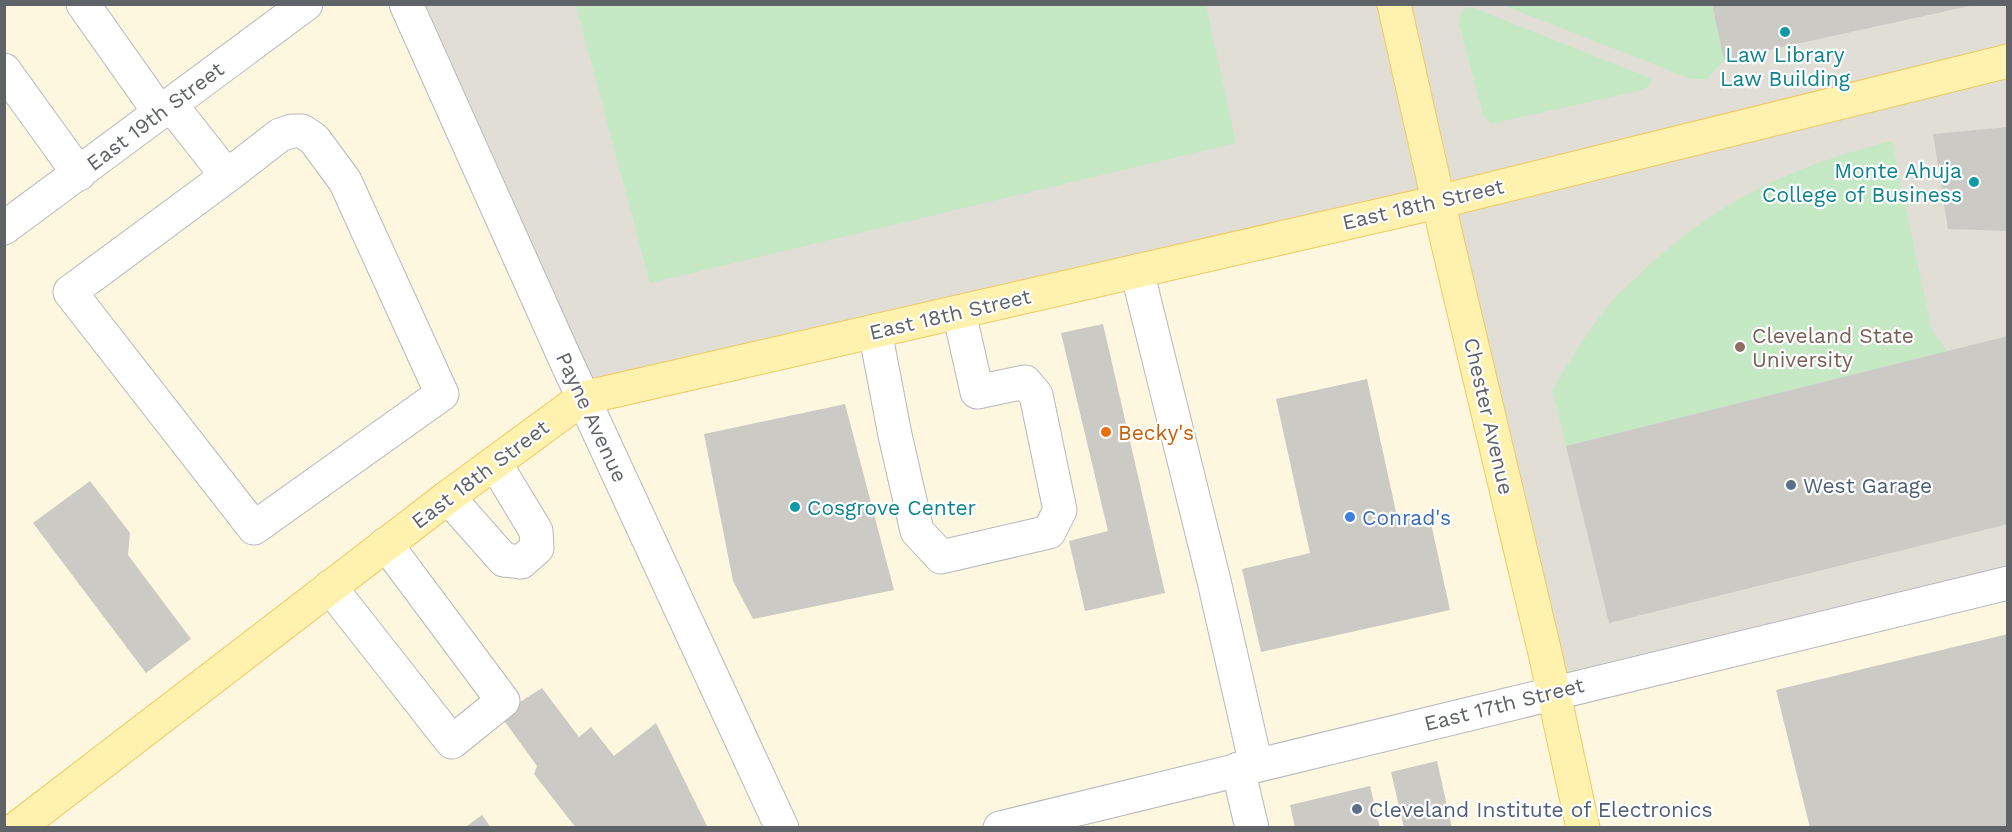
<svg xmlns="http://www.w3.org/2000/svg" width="2012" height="832" viewBox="0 0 2012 832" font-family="'Work Sans',sans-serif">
	<rect width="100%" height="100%" fill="#f1efe8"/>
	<path fill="#fef7e0" d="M 5,5 L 406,5 L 1438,202 L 2007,583 L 2007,827 L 5,828 Z"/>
	<path fill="#e1ded6" d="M 406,5 L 2007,5 L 2007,583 L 1554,692 L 1438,202 L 583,398 Z"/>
	<g fill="#c5e8c5">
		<path d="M 576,5 L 1206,5 L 1236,143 L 650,283 Z"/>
		<path d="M 1503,5 L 1712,5 L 1724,60 L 1707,79 L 1691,79 Z"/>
		<path d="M 1471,7 L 1645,76 L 1651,79 L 1649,86 L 1642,90 L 1491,124 L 1483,115 L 1459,23 L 1459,16 L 1463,9 Z"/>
		<path d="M 1892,141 L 1932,331 L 1947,351 L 1566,446 L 1553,391 L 1559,378 C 1575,354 1590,328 1608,306 C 1617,294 1630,284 1640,274 C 1713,203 1794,165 1892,141 Z"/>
	</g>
	<g fill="#cccac5">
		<path d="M 1712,4 L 1974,4 L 1974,5 L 1724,60 Z"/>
		<path d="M 2008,127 L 2008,231 L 1948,229 L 1933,134 Z"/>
		<path d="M 1103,324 L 1165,593 L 1085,611 L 1069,541 L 1108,531 L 1061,333 Z"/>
		<path d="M 2008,336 L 2008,524 L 1609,623 L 1566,446 Z"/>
		<path d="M 1367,379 L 1398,521 L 1429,514 L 1450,610 L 1261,652 L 1242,569 L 1310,553 L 1276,399 Z"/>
		<path d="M 845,404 L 894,590 L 753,619 L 733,581 L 704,434 Z"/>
		<path d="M 90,481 L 130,533 L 128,555 L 191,639 L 146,673 L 33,523 Z"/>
		<path d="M 2008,634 L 2008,828 L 1810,828 L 1776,690 Z"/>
		<path d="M 542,688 L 579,737 L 591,727 L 614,756 L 656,723 L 708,828 L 576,828 L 534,774 L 537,766 L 500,715 Z"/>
		<path d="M 1437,761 L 1452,828 L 1404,828 L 1391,772 Z"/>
		<path d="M 1370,786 L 1380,828 L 1295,828 L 1290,805 Z"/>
		<path d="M 482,815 L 491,828 L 464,828 Z"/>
	</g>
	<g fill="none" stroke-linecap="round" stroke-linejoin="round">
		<g stroke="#b5b8bc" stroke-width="35">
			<g id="minor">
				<path d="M 83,4 L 160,113"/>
				<path d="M 406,4 L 567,363 L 782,828"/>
				<path d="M 4,70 L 79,174"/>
				<path d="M 171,105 L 227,176 L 280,135 L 292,131 L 302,131 L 314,139 L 345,181 L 442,394 L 254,528 L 70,292 L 227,176"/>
				<path d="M 4,228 L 306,4"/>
				<path d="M 1137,271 L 1214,581 L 1256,765"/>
				<path d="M 875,331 L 895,435 L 917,531 L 941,557 L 1049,532 L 1060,510 L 1036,395 L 1025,382 L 977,392 L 959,312"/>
				<path d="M 448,497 L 504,560 L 521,562 L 537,548 L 536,531 L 495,463"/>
				<path d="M 330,587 L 452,742 L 503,701 L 386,544"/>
				<path d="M 1238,769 L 1252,828"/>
				<path d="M 1000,828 L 2008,583"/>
			</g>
		</g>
		<g stroke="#f2c960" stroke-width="35">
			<g id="major">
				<path d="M 1394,4 L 1447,240 L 1545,653 L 1583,828"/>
				<path d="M 17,828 L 448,497 L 583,398 L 1438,202 L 2008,61"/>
			</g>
		</g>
		<use href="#minor" stroke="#fff" stroke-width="33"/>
		<use href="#major" stroke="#fff2af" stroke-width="33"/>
	</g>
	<g fill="#0f9aa8" stroke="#fff" stroke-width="2">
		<circle cx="1785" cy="32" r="6"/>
		<circle cx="1974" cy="182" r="6"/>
		<circle cx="795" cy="507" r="6"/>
	</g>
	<circle fill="#8d6e63" stroke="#fff" stroke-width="2" cx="1740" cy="347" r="6"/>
	<circle fill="#e8710a" stroke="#fff" stroke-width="2" cx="1106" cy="432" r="6"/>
	<g fill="#5c6f8a" stroke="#fff" stroke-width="2">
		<circle cx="1791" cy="485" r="6"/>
		<circle cx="1357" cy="809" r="6"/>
	</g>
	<circle fill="#3f7fe0" stroke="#fff" stroke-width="2" cx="1350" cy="517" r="6"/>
	<g text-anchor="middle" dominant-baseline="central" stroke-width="4.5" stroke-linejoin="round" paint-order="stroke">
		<g font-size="21" fill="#0d838f" stroke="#fff">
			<text x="1785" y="54">Law Library<tspan x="1785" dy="24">Law Building</tspan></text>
			<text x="1962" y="170" text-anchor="end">Monte Ahuja<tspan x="1962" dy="24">College of Business</tspan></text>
			<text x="807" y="507" text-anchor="start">Cosgrove Center</text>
		</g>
		<g font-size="21" fill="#5f6368" stroke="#fff">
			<text transform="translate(155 116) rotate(-37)">East 19th Street</text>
			<text transform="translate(1423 204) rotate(-13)">East 18th Street</text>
			<text transform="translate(950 314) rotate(-13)">East 18th Street</text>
			<text transform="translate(1489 416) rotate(77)">Chester Avenue</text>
			<text transform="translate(592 417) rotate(65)">Payne Avenue</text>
			<text transform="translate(480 474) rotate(-37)">East 18th Street</text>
			<text transform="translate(1504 704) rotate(-14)">East 17th Street</text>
		</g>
		<g font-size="21" fill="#785e54" stroke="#fff" text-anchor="start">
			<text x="1752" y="335">Cleveland State<tspan x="1752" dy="24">University</tspan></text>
		</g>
		<g font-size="21" fill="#c56008" stroke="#fff" text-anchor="start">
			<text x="1118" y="432">Becky's</text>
		</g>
		<g font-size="21" fill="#4e5e75" stroke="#fff" text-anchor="start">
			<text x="1803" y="485">West Garage</text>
			<text x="1369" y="809">Cleveland Institute of Electronics</text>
		</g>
		<g font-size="21" fill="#366cbe" stroke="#fff" text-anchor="start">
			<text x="1362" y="517">Conrad's</text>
		</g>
	</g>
	<rect width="2012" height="832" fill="none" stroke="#5f6368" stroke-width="12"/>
</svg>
